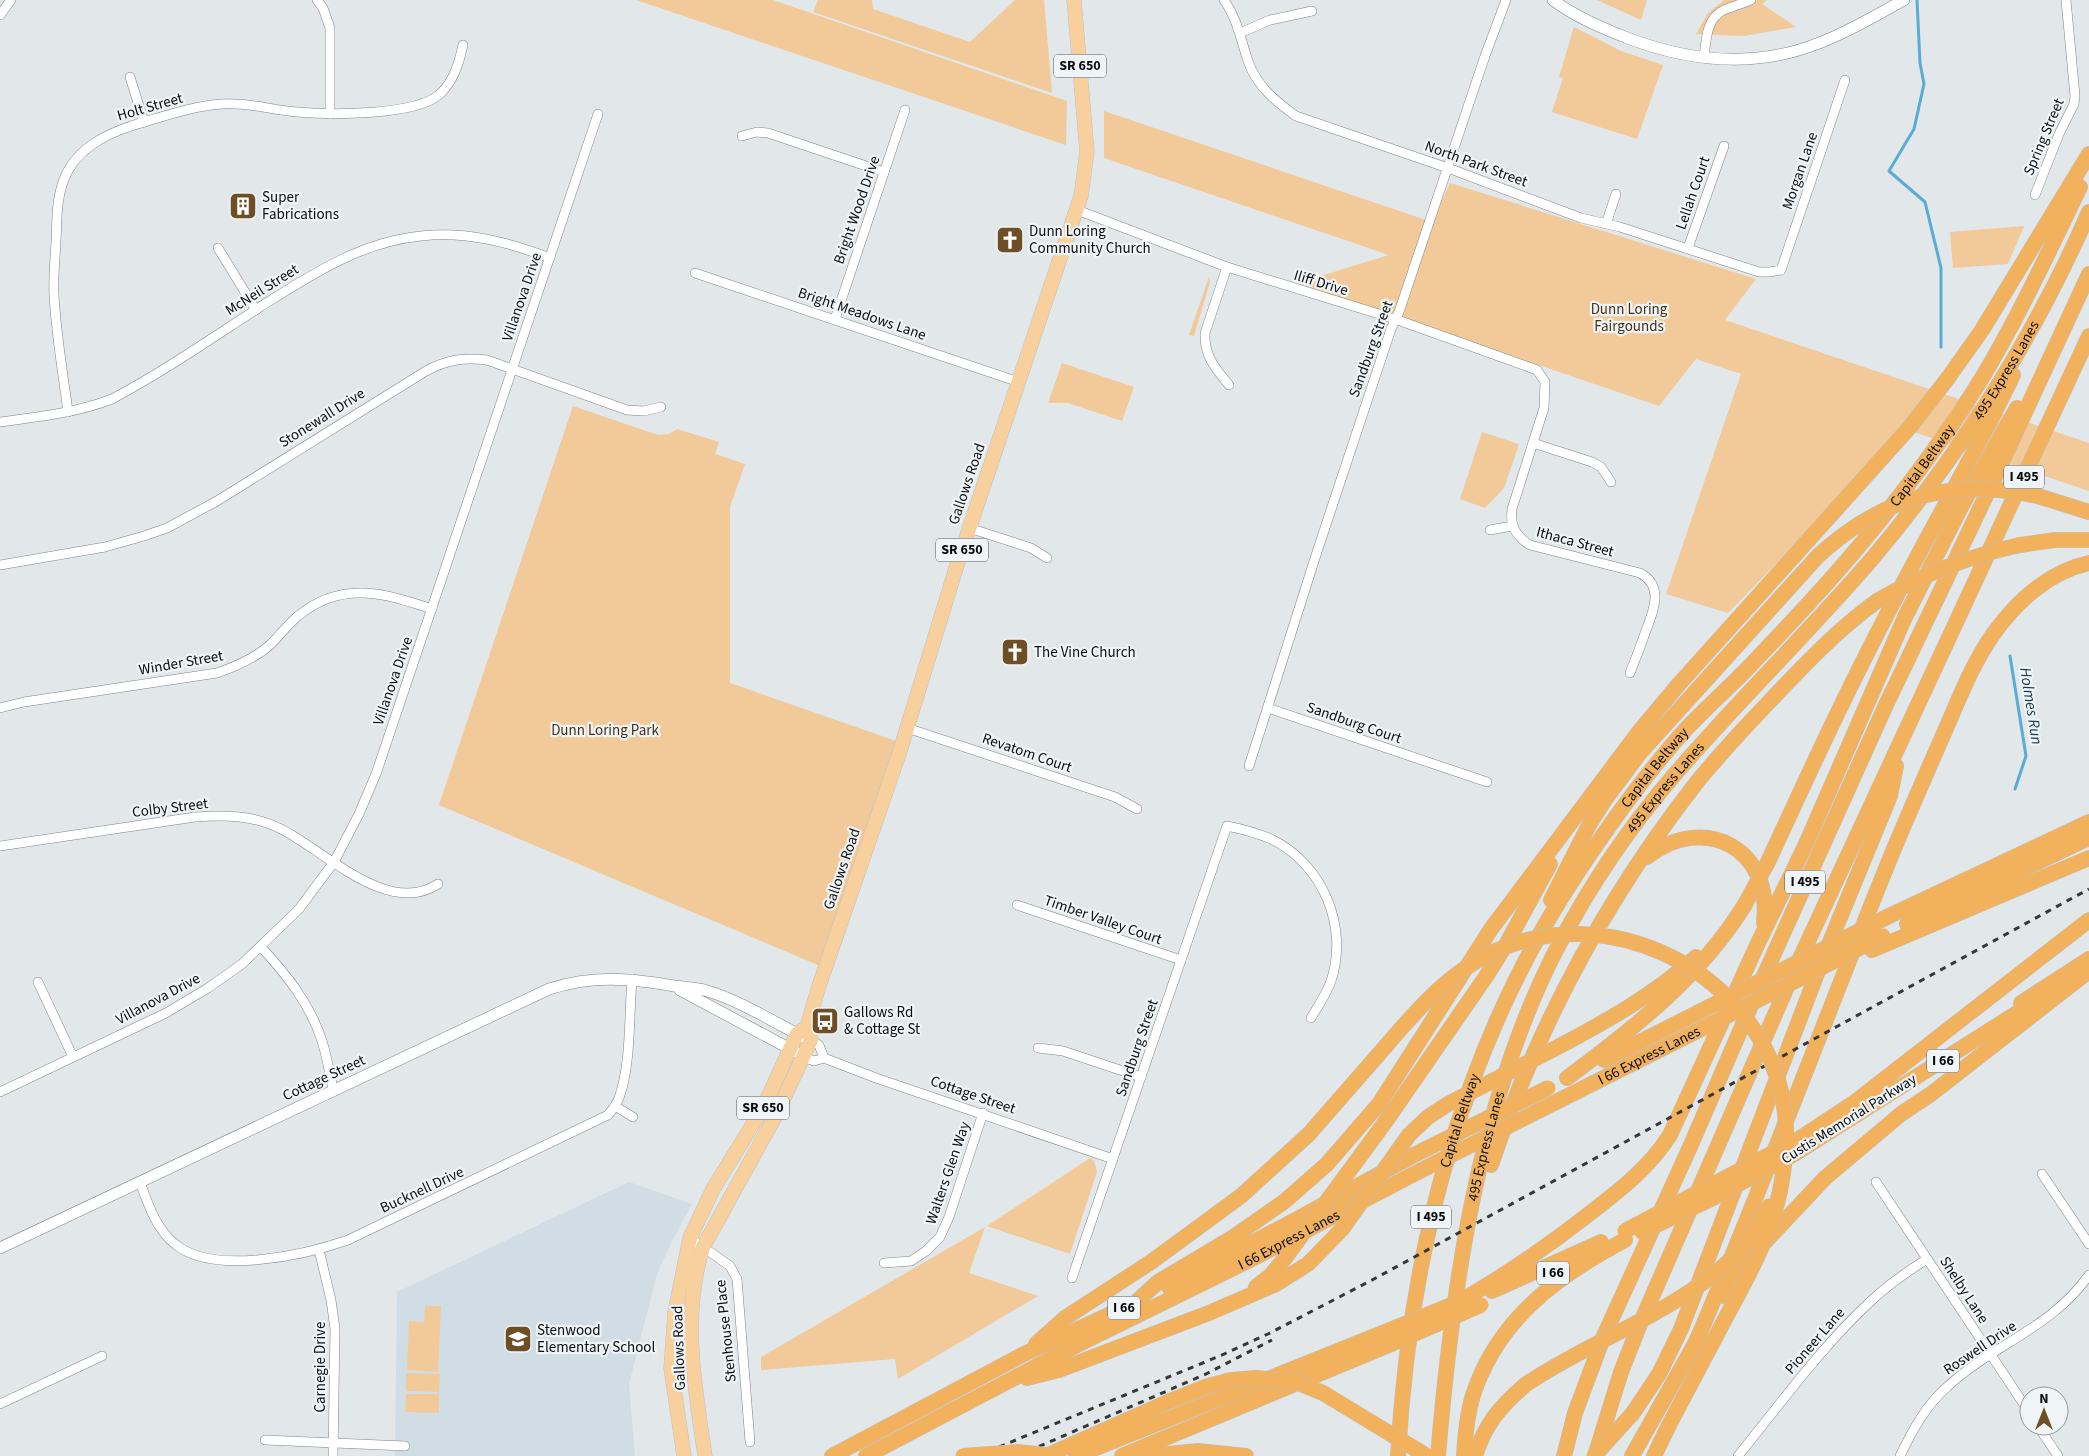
<svg xmlns="http://www.w3.org/2000/svg" width="2089" height="1456" viewBox="0 0 2089 1456" font-family="'Source Sans 3',sans-serif">
	<rect width="100%" height="100%" fill="#e2e7e9"/>
	<path fill="#d1dde4" d="M 629,1182 L 692,1204 L 673,1239 L 657,1274 L 629,1384 L 635,1456 L 395,1456 L 397,1292 Z"/>
	<g fill="#f2c999">
		<path d="M 636,0 L 773,0 L 1067,101 L 1066,145 Z"/>
		<path d="M 818,0 L 872,0 L 873,9 L 970,42 L 1015,0 L 1044,0 L 1052,93 L 813,12 Z"/>
		<path d="M 1597,0 L 1647,0 L 1641,20 Z"/>
		<path d="M 1724,0 L 1767,0 L 1762,4 L 1796,27 L 1744,36 L 1696,34 L 1708,13 Z"/>
		<path d="M 1574,27 L 1621,51 L 1663,65 L 1637,139 L 1552,112 L 1563,78 L 1559,77 Z"/>
		<path d="M 1104,111 L 1432,222 L 1450,183 L 1756,279 L 1725,320 L 2089,443 L 2089,491 L 1902,428 L 1887,450 L 1728,613 L 1666,594 L 1741,374 L 1696,359 L 1659,406 L 1298,283 L 1389,255 L 1104,158 Z"/>
		<path d="M 2024,226 L 2008,264 L 1953,268 L 1950,232 Z"/>
		<path d="M 1209,277 L 1210,282 L 1194,336 L 1189,335 Z"/>
		<path d="M 1062,363 L 1134,387 L 1122,421 L 1068,403 L 1048,403 Z"/>
		<path d="M 573,406 L 658,435 L 669,434 L 677,429 L 719,442 L 715,454 L 745,464 L 730,507 L 730,683 L 902,743 L 825,968 L 439,805 Z"/>
		<path d="M 1482,432 L 1519,444 L 1504,488 L 1485,508 L 1460,499 Z"/>
		<path d="M 1090,1158 L 1094,1161 L 1097,1172 L 1070,1254 L 987,1226 Z"/>
		<path d="M 985,1227 L 969,1273 L 1038,1296 L 898,1379 L 895,1359 L 761,1370 L 761,1357 Z"/>
		<path d="M 425,1306 L 441,1306 L 438,1372 L 407,1370 L 409,1321 L 424,1322 Z"/>
		<path d="M 406,1373 L 440,1374 L 439,1392 L 406,1391 Z"/>
		<path d="M 406,1394 L 439,1394 L 439,1413 L 405,1412 Z"/>
	</g>
	<g fill="none" stroke-linecap="round" stroke-linejoin="round">
		<g stroke="#59acd5" stroke-width="3">
			<path d="M 1917,0 L 1920,63 L 1924,84 L 1914,129 L 1889,171 L 1925,202 L 1941,268 L 1941,347"/>
			<path d="M 2010,656 L 2026,756 L 2015,789"/>
		</g>
		<g stroke="#808486" stroke-width="10">
			<g id="street">
				<path d="M 317,0 L 323,8 L 330,28 L 330,114"/>
				<path d="M 1224,0 C 1237,18 1241,40 1248,61 C 1256,85 1276,102 1296,116 L 1448,168 L 1581,218 L 1620,227 L 1759,272 L 1770,272 L 1781,270 L 1845,80"/>
				<path d="M 0,15 L 11,0"/>
				<path d="M 1240,33 L 1270,20 L 1312,11"/>
				<path d="M 1704,58 C 1706,41 1706,18 1724,10 C 1733,6 1742,4 1751,0"/>
				<path d="M 130,77 L 144,122"/>
				<path d="M 742,136 L 757,132 L 768,133 L 884,172"/>
				<path d="M 2035,195 L 2059,134 L 2074,104 L 2075,96 L 2066,0"/>
				<path d="M 1077,210 L 1227,267 L 1395,319 L 1537,370 L 1545,382 L 1544,408 L 1512,509 C 1510,525 1515,536 1530,545 L 1640,573 C 1666,587 1652,614 1644,636 C 1640,648 1635,660 1630,673"/>
				<path d="M 1606,224 L 1616,194"/>
				<path d="M 218,248 L 256,310"/>
				<path d="M 1688,248 L 1724,146"/>
				<path d="M 1227,267 L 1205,333 C 1204,356 1215,368 1229,385"/>
				<path d="M 695,273 L 1019,382"/>
				<path d="M 835,319 L 905,110"/>
				<path d="M 68,412 C 63,373 56,334 54,295 C 53,278 55,260 56,242 C 57,222 56,202 63,182 C 74,150 103,135 134,125 C 162,117 192,106 222,104 C 247,102 272,110 297,112 C 330,115 418,116 441,93 C 454,80 459,63 463,45"/>
				<path d="M 0,422 C 38,417 76,413 112,399 C 163,372 212,338 260,307 C 311,275 360,242 421,236 C 466,231 508,242 550,258"/>
				<path d="M 1533,443 L 1592,462 L 1601,467 L 1611,482"/>
				<path d="M 969,528 L 1031,548 L 1047,558"/>
				<path d="M 1490,530 L 1512,526"/>
				<path d="M 0,565 L 105,547 L 144,536 L 167,528 L 217,501 L 426,371 C 446,360 464,357 487,360 L 627,410 L 644,411 L 661,407"/>
				<path d="M 0,708 L 24,702 L 217,673 C 237,666 256,658 271,644 C 280,635 288,624 298,616 C 341,580 385,593 432,609"/>
				<path d="M 1268,708 L 1487,782"/>
				<path d="M 907,728 L 1115,797 L 1137,809"/>
				<path d="M 1249,766 L 1316,555 L 1391,329 L 1399,312 L 1485,56 L 1506,0"/>
				<path d="M 0,846 L 195,817 C 225,815 254,815 281,829 C 325,851 388,917 438,884"/>
				<path d="M 1017,905 L 1181,960"/>
				<path d="M 261,947 C 287,975 310,1004 322,1041 C 327,1057 330,1074 333,1090"/>
				<path d="M 38,982 L 73,1057"/>
				<path d="M 811,1040 L 819,1045 L 824,1058"/>
				<path d="M 1038,1048 L 1063,1051 L 1141,1077"/>
				<path d="M 804,1057 L 814,1061 L 824,1058 L 876,1078 L 1113,1159"/>
				<path d="M 0,1092 L 166,1013 L 208,988 L 242,964 L 299,909 L 334,862 L 359,814 L 376,774 L 598,114"/>
				<path d="M 615,1106 L 633,1117"/>
				<path d="M 2042,1174 L 2089,1244"/>
				<path d="M 140,1182 C 148,1204 156,1229 175,1244 C 213,1276 305,1255 348,1240 L 608,1115 C 613,1109 618,1103 620,1095 C 631,1062 629,1015 632,979"/>
				<path d="M 1876,1182 L 2029,1412"/>
				<path d="M 690,1238 L 730,1266 L 737,1279 L 750,1442"/>
				<path d="M 319,1250 L 331,1300 L 335,1329 L 333,1456"/>
				<path d="M 884,1263 L 911,1261 L 926,1251 L 940,1237 L 949,1217 L 983,1113"/>
				<path d="M 1072,1278 L 1227,826 C 1242,829 1257,833 1271,839 C 1323,864 1349,927 1331,981 C 1326,995 1318,1006 1311,1018"/>
				<path d="M 0,1404 L 102,1356"/>
				<path d="M 2038,1426 L 2058,1456"/>
				<path d="M 265,1440 L 405,1446"/>
				<path d="M 1738,1456 C 1781,1403 1822,1346 1872,1300 C 1889,1284 1908,1271 1927,1259"/>
				<path d="M 1900,1456 C 1912,1431 1926,1405 1947,1387 C 1993,1344 2051,1329 2089,1275"/>
			</g>
		</g>
		<g stroke="#808486" stroke-width="12">
			<g id="secondary">
				<path d="M 1553,0 C 1575,17 1604,29 1630,39 C 1692,62 1757,68 1819,43 C 1849,32 1876,15 1904,0"/>
				<path d="M 680,990 L 796,1052"/>
				<path d="M 0,1248 L 549,989 C 593,975 629,978 674,986 C 684,987 694,988 704,990 C 735,998 776,1023 805,1038"/>
			</g>
		</g>
		<g stroke="#c0c0c0" stroke-width="15">
			<g id="primary">
				<path d="M 684,1456 L 671,1368 L 675,1312 L 690,1238 L 713,1189 L 763,1108 L 797,1034 L 807,1027"/>
				<path d="M 705,1456 C 695,1387 681,1316 703,1247 L 776,1115 L 811,1040 L 807,1027 L 819,986 L 900,751 L 957,565 L 1081,196 L 1087,152 L 1074,0"/>
			</g>
		</g>
		<g stroke="#c0c0c0" stroke-width="16">
			<g id="highway">
				<path d="M 2041,497 L 2089,512"/>
				<path d="M 2020,545 L 2055,540 L 2089,540"/>
				<path d="M 1647,857 C 1705,812 1773,849 1764,923"/>
				<path d="M 1768,862 C 1808,775 1848,688 1893,603 C 1932,526 1976,453 2013,375"/>
				<path d="M 1551,900 L 1589,825 L 1604,801 L 1639,754 L 1818,556"/>
				<path d="M 1889,916 L 2089,822"/>
				<path d="M 1907,924 L 2089,838"/>
				<path d="M 1872,950 L 2089,858"/>
				<path d="M 1759,987 L 1885,707 L 1996,475 L 2089,274"/>
				<path d="M 2021,1003 L 2089,959"/>
				<path d="M 1556,1048 C 1605,1022 1654,995 1696,957"/>
				<path d="M 1604,1060 L 1721,1001"/>
				<path d="M 1567,1078 C 1634,1028 1699,978 1744,906"/>
				<path id="s1" d="M 1540,1110 L 1711,1024"/>
				<path d="M 1386,1121 L 1487,975 L 1507,943 L 1550,864"/>
				<path d="M 1799,1139 L 1855,1102 L 2089,920"/>
				<path d="M 1796,1153 L 2036,1001"/>
				<path d="M 1491,1165 C 1537,1027 1607,897 1697,782 C 1720,754 1745,727 1770,701 C 1804,665 1837,630 1877,601"/>
				<path d="M 1169,1287 L 1301,1217 L 1414,1155"/>
				<path d="M 1256,1287 L 1271,1275 L 1285,1258"/>
				<path d="M 1492,1291 L 1601,1242"/>
				<path d="M 1723,1296 L 1748,1260 L 1825,1178 L 1901,1114 L 1931,1094 L 2089,971"/>
				<path d="M 1459,1302 C 1504,1276 1547,1247 1589,1214 C 1620,1190 1649,1168 1670,1135 L 1759,941 L 1806,844 L 1905,617 L 1961,507 L 2017,408"/>
				<path d="M 1134,1304 L 1158,1282 L 1232,1238 L 1285,1201 L 1327,1164 L 1379,1104 L 1491,929 L 1638,733 L 1679,684 L 1910,427 L 1948,378 L 1982,330 L 2089,154"/>
				<path d="M 1696,1342 C 1765,1182 1825,1018 1891,856 C 1908,815 1926,774 1944,733 C 1959,699 1972,664 1994,633 C 2017,601 2050,571 2089,563"/>
				<path d="M 1036,1344 L 1065,1318 L 1151,1262 L 1241,1196 L 1309,1134 L 1385,1047"/>
				<path d="M 1027,1378 L 1059,1370 L 1209,1313 L 1276,1284 L 1308,1264 L 1342,1229"/>
				<path d="M 1633,1413 L 1659,1374 L 1681,1329 L 1818,971 L 1890,796 L 1896,766"/>
				<path d="M 832,1456 L 1024,1354 L 1141,1300"/>
				<path id="s2" d="M 866,1456 L 1079,1344 L 1254,1258 L 1412,1175"/>
				<path d="M 1046,1456 L 1170,1401"/>
				<path d="M 1076,1456 L 1390,1330"/>
				<path d="M 1122,1456 L 1391,1344"/>
				<path d="M 1147,1456 L 1198,1451 L 1246,1456"/>
				<path id="s3" d="M 1398,1456 C 1409,1253 1462,1047 1576,875 C 1609,825 1646,773 1687,728 C 1706,708 1726,690 1745,671 C 1786,628 1827,585 1865,539 C 1907,488 1947,435 1982,378 C 2019,316 2049,251 2080,187"/>
				<path id="s4" d="M 1438,1456 C 1452,1289 1478,1104 1555,952 C 1587,890 1630,826 1676,773 C 1739,700 1808,633 1871,560 C 1959,456 2034,338 2089,212"/>
				<path d="M 1464,1456 C 1465,1436 1467,1415 1473,1395 C 1498,1319 1557,1276 1625,1240"/>
				<path d="M 1475,1456 C 1485,1424 1500,1407 1525,1385"/>
				<path d="M 1564,1456 L 1575,1413 L 1603,1338 L 1690,1147 L 1750,1008"/>
				<path d="M 1595,1456 L 1621,1372 L 1638,1329 L 1790,980 L 2089,336"/>
				<path d="M 1632,1456 L 1700,1335"/>
				<path d="M 1654,1456 L 1668,1427"/>
			</g>
		</g>
		<use href="#street" stroke="#fff" stroke-width="9"/>
		<use href="#secondary" stroke="#fff" stroke-width="11"/>
		<use href="#primary" stroke="#f7d09e" stroke-width="14"/>
		<use href="#highway" stroke="#f2b15d" stroke-width="15"/>
		<g stroke="#353738" stroke-width="3" stroke-dasharray="6 6" stroke-linecap="butt">
			<path d="M 977,1456 L 1222,1355 L 1268,1334 L 1374,1279 L 2089,889"/>
			<path d="M 1017,1456 L 1206,1374 L 1272,1340"/>
		</g>
		<g stroke="#c0c0c0" stroke-width="16" stroke-linecap="butt">
			<g id="highway-bridge">
				<path d="M 1818,556 C 1883,496 1956,476 2041,497"/>
				<path d="M 1877,601 C 1923,574 1969,556 2020,545"/>
				<path d="M 1744,906 L 1768,862"/>
				<path d="M 1721,1001 L 1889,916"/>
				<path d="M 1711,1024 L 1883,936"/>
				<path d="M 1385,1047 C 1420,1006 1454,967 1505,947 C 1609,907 1732,963 1773,1066 C 1781,1086 1786,1108 1786,1130 C 1786,1209 1761,1252 1725,1319 C 1706,1355 1687,1391 1668,1427"/>
				<path d="M 1414,1155 L 1548,1088"/>
				<path d="M 1412,1175 L 1540,1110"/>
				<path d="M 1342,1229 L 1409,1135 L 1428,1117 L 1448,1104 L 1556,1048"/>
				<path d="M 1625,1231 L 1799,1139"/>
				<path d="M 1642,1232 L 1713,1198 L 1796,1153"/>
				<path d="M 1285,1258 L 1386,1121"/>
				<path d="M 1390,1330 L 1459,1302"/>
				<path d="M 1391,1344 L 1481,1305"/>
				<path d="M 1525,1385 C 1601,1332 1732,1295 1769,1206"/>
				<path d="M 1170,1401 L 1208,1386 L 1231,1380 L 1256,1378 L 1296,1382 L 1323,1393 L 1427,1456"/>
				<path d="M 963,1456 L 1018,1452 L 1055,1456"/>
				<path d="M 1594,1456 L 1633,1413"/>
			</g>
		</g>
		<use href="#highway-bridge" stroke="#f2b15d" stroke-width="15"/>
	</g>
	<defs>
		<g id="building-square" transform="scale(1.4375)"><rect x="-9" y="-9" width="18" height="18" rx="4" fill="#6e4e24" stroke="#eff4f7"/><path d="M-4-6H4V6H1V3H-1V6H-4ZM-2.5-4.3h1.7v1.8h-1.7ZM.8-4.3h1.7v1.8H.8ZM-2.5-1h1.7V.8h-1.7ZM.8-1h1.7V.8H.8Z" fill="#fff"/></g>
		<g id="church-square" transform="scale(1.4375)"><rect x="-9" y="-9" width="18" height="18" rx="4" fill="#6e4e24" stroke="#eff4f7"/><path d="M-1.2-6h2.4v3.5h3.3v2.4h-3.3V6h-2.4V-.1h-3.3v-2.4h3.3Z" fill="#fff"/></g>
		<g id="bus-square" transform="scale(1.4375)"><rect x="-9" y="-9" width="18" height="18" rx="4" fill="#6e4e24" stroke="#eff4f7"/><path d="M-5-6H5V4H4V6H2V4H-2V6H-4V4H-5ZM-3.5-4V0h7V-4ZM-3.5 1.2v1.5H-2V1.2ZM2 1.2v1.5H3.5V1.2Z" fill="#fff"/></g>
		<g id="school-square" transform="scale(1.4375)"><rect x="-9" y="-9" width="18" height="18" rx="4" fill="#6e4e24" stroke="#eff4f7"/><path d="M0-5L7-2L0 1L-7-2ZM-4 1L0 2.5L4 1V4Q0 6-4 4Z" fill="#fff"/></g>
	</defs>
	<g fill-rule="evenodd">
		<use href="#building-square" x="243" y="206"/>
		<use href="#church-square" x="1010" y="240"/>
		<use href="#church-square" x="1015" y="652"/>
		<use href="#bus-square" x="825" y="1021"/>
		<use href="#school-square" x="518" y="1339"/>
	</g>
	<g text-anchor="middle" dominant-baseline="central" stroke-width="4.5" stroke-linejoin="round" paint-order="stroke">
		<g fill="#eff4f7" stroke="#505254" stroke-width="1">
			<rect x="1054" y="54.5" width="52" height="23" rx="4"/>
			<rect x="2004" y="465.5" width="40" height="23" rx="4"/>
			<rect x="936" y="538.5" width="52" height="23" rx="4"/>
			<rect x="1785" y="870.5" width="40" height="23" rx="4"/>
			<rect x="1927" y="1049.5" width="32" height="23" rx="4"/>
			<rect x="737" y="1096.5" width="52" height="23" rx="4"/>
			<rect x="1411" y="1205.5" width="40" height="23" rx="4"/>
			<rect x="1537" y="1261.5" width="32" height="23" rx="4"/>
			<rect x="1108" y="1296.5" width="32" height="23" rx="4"/>
		</g>
		<g font-size="14" font-weight="bold" fill="#0c0d0e">
			<text x="1080" y="66">SR 650</text>
			<text x="2024" y="477">I 495</text>
			<text x="962" y="550">SR 650</text>
			<text x="1805" y="882">I 495</text>
			<text x="1943" y="1061">I 66</text>
			<text x="763" y="1108">SR 650</text>
			<text x="1431" y="1217">I 495</text>
			<text x="1553" y="1273">I 66</text>
			<text x="1124" y="1308">I 66</text>
		</g>
		<g font-size="15" fill="#0c0d0e" stroke="#eff4f7">
			<text transform="translate(150 107) rotate(-16)">Holt Street</text>
			<text transform="translate(2044 137) rotate(-67)">Spring Street</text>
			<text transform="translate(1476 164) rotate(20)">North Park Street</text>
			<text transform="translate(1800 171) rotate(-71)">Morgan Lane</text>
			<text transform="translate(1693 193) rotate(-71)">Lellah Court</text>
			<text transform="translate(857 210) rotate(-71)">Bright Wood Drive</text>
			<text transform="translate(1321 283) rotate(17)">Iliff Drive</text>
			<text transform="translate(262 290) rotate(-32)">McNeil Street</text>
			<text transform="translate(522 297) rotate(-71)">Villanova Drive</text>
			<text transform="translate(862 314) rotate(19)">Bright Meadows Lane</text>
			<text transform="translate(1371 349) rotate(-70)">Sandburg Street</text>
			<text stroke="none"><textPath href="#s4" startOffset="1259">495 Express Lanes</textPath></text>
			<text transform="translate(322 418) rotate(-32)">Stonewall Drive</text>
			<text stroke="none"><textPath href="#s3" startOffset="1152">Capital Beltway</textPath></text>
			<text transform="translate(967 484) rotate(-71)">Gallows Road</text>
			<text transform="translate(1575 542) rotate(15)">Ithaca Street</text>
			<text transform="translate(181 663) rotate(-10)">Winder Street</text>
			<text transform="translate(393 681) rotate(-71)">Villanova Drive</text>
			<text transform="translate(1354 723) rotate(19)">Sandburg Court</text>
			<text transform="translate(1027 753) rotate(19)">Revatom Court</text>
			<text stroke="none"><textPath href="#s3" startOffset="748">Capital Beltway</textPath></text>
			<text stroke="none"><textPath href="#s4" startOffset="719">495 Express Lanes</textPath></text>
			<text transform="translate(170 808) rotate(-7)">Colby Street</text>
			<text transform="translate(842 869) rotate(-71)">Gallows Road</text>
			<text transform="translate(1103 920) rotate(19)">Timber Valley Court</text>
			<text transform="translate(158 999) rotate(-28)">Villanova Drive</text>
			<text transform="translate(1137 1048) rotate(-71)">Sandburg Street</text>
			<text stroke="none"><textPath href="#s1" startOffset="122">I 66 Express Lanes</textPath></text>
			<text transform="translate(324 1078) rotate(-25)">Cottage Street</text>
			<text transform="translate(973 1095) rotate(19)">Cottage Street</text>
			<text transform="translate(1849 1119) rotate(-32)">Custis Memorial Parkway</text>
			<text stroke="none"><textPath href="#s3" startOffset="342">Capital Beltway</textPath></text>
			<text stroke="none"><textPath href="#s4" startOffset="314">495 Express Lanes</textPath></text>
			<text transform="translate(948 1173) rotate(-71)">Walters Glen Way</text>
			<text transform="translate(422 1190) rotate(-25)">Bucknell Drive</text>
			<text stroke="none"><textPath href="#s2" startOffset="475">I 66 Express Lanes</textPath></text>
			<text transform="translate(1964 1290) rotate(57)">Shelby Lane</text>
			<text transform="translate(726 1331) rotate(-96)">Stenhouse Place</text>
			<text transform="translate(1815 1341) rotate(-49)">Pioneer Lane</text>
			<text transform="translate(679 1348) rotate(-92)">Gallows Road</text>
			<text transform="translate(1980 1348) rotate(-34)">Roswell Drive</text>
			<text transform="translate(320 1367) rotate(-90)">Carnegie Drive</text>
		</g>
		<g font-size="15" fill="#0c0d0e" stroke="#eff4f7" text-anchor="start">
			<text x="262" y="197">Super<tspan x="262" dy="17">Fabrications</tspan></text>
			<text x="1029" y="231">Dunn Loring<tspan x="1029" dy="17">Community Church</tspan></text>
			<text x="1034" y="652">The Vine Church</text>
			<text x="844" y="1012">Gallows Rd<tspan x="844" dy="17">&amp; Cottage St</tspan></text>
			<text x="537" y="1330">Stenwood<tspan x="537" dy="17">Elementary School</tspan></text>
		</g>
		<g font-size="15" fill="#463014" stroke="#eff4f7">
			<text x="1629" y="309">Dunn Loring<tspan x="1629" dy="17">Fairgounds</tspan></text>
			<text x="605" y="730">Dunn Loring Park</text>
		</g>
		<g font-size="16" font-style="italic" fill="#173d4e" stroke="#eff4f7">
			<text transform="translate(2031 706) rotate(81)">Holmes Run</text>
		</g>
	</g>
	<g transform="translate(2044 1411)"><circle r="24" fill="#eff4f7" stroke="#94989a"/>
	<path d="M0-4L9 19L0 12L-9 19Z" fill="#6e4e24"/>
	<text y="-8" font-size="14" font-weight="bold" text-anchor="middle" fill="#0c0d0e">N</text>
	</g>
</svg>
